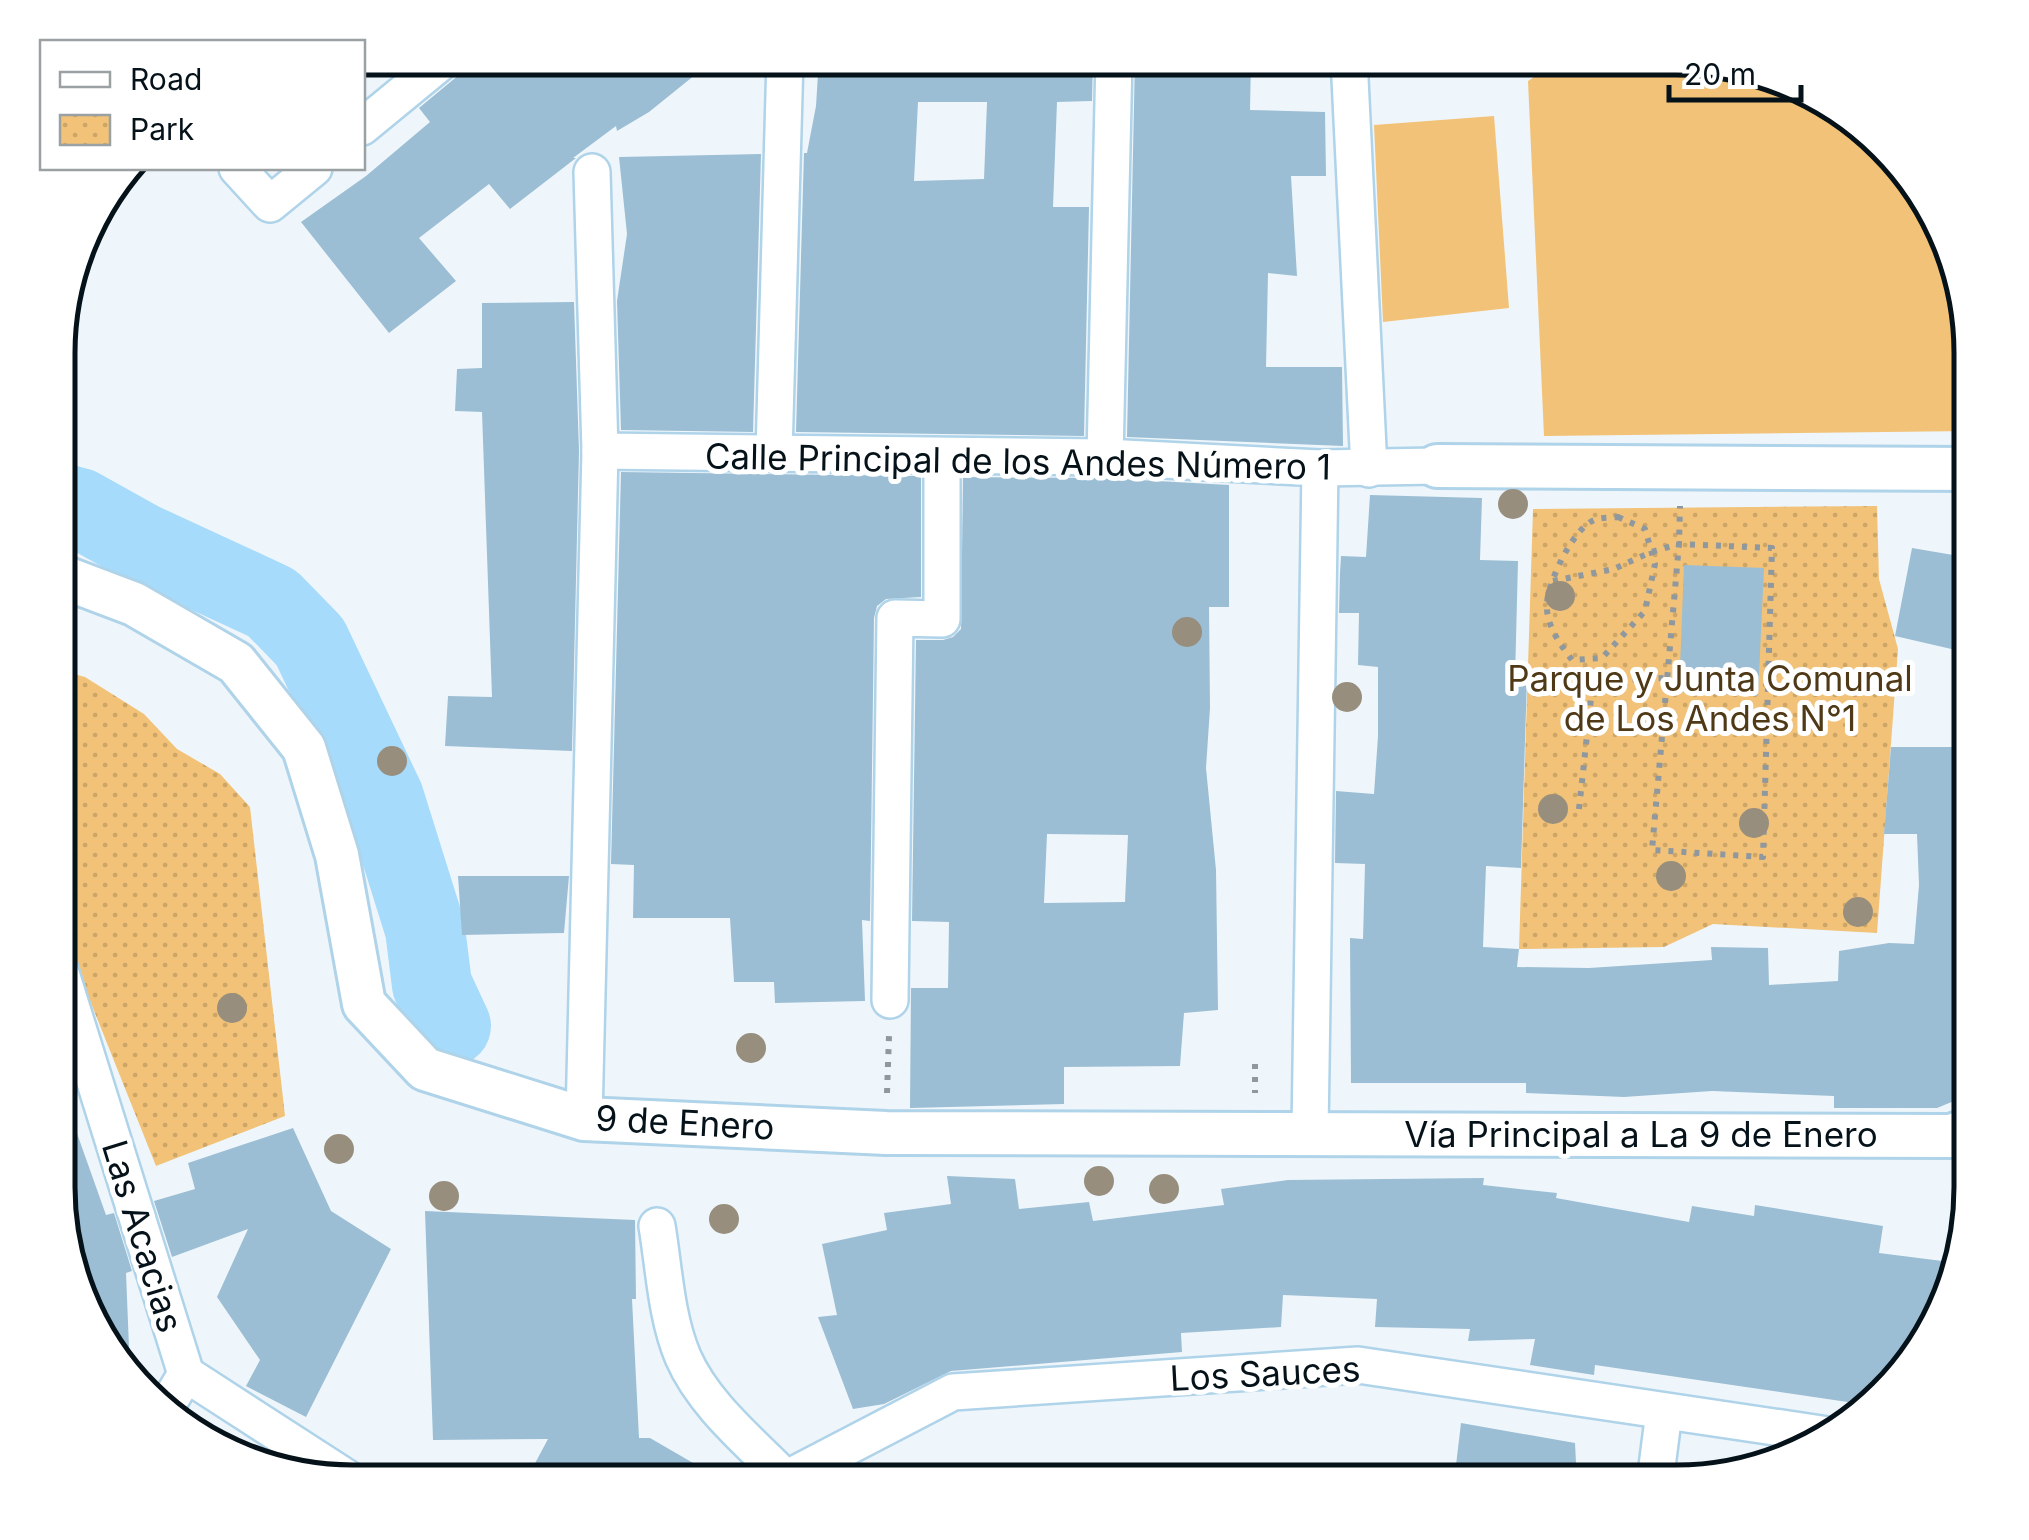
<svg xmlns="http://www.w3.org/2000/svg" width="2029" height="1540" viewBox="0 0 2029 1540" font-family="Inter,sans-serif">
	<defs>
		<pattern id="park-dots" width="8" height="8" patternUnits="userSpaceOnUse" patternTransform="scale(2.5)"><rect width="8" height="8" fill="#f1c278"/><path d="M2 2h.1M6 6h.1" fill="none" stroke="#cda667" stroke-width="1.8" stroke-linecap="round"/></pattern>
	</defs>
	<rect width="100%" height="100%" fill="#eff6fb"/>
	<g fill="url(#park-dots)">
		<path d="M 1877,506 L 1879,579 L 1898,649 L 1877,933 L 1713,924 L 1664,947 L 1519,949 L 1533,509 Z"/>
		<path d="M 59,670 L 85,677 L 144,714 L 177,749 L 220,774 L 250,807 L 285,1116 L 156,1166 L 59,923 Z"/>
	</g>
	<g fill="#f1c278">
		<path d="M 1562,58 L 1695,58 L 1789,80 L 1870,130 L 1941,223 L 1971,352 L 1971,431 L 1544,436 L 1528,81 Z"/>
		<path d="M 1494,116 L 1509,308 L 1383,322 L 1374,125 Z"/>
	</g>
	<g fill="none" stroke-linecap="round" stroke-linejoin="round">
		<path stroke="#a6dbfb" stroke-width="80" d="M 60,503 L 79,508 L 140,542 L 272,603 L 310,642 L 384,798 L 425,929 L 432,985 L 451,1026"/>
	</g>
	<g fill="#9bbed4" fill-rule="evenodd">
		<path d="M 467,58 L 716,58 L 649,112 L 617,131 L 616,126 L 573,158 L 576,158 L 510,209 L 489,184 L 419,238 L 456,281 L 389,333 L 301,222 L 366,176 L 430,122 L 419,108 L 460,74 Z"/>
		<path d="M 819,58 L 1093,58 L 1092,101 L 1057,102 L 1053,207 L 1089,207 L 1084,436 L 796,432 L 804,153 L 807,153 L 816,106 ZM 918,102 L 987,102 L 984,179 L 914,181 Z"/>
		<path d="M 1135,58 L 1251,58 L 1250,110 L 1325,112 L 1326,176 L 1291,176 L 1297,276 L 1268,273 L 1266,367 L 1342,367 L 1343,446 L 1127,437 Z"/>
		<path d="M 761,154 L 753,432 L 621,430 L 617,301 L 627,234 L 619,157 Z"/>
		<path d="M 574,302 L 579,451 L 572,751 L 445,746 L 448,696 L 492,697 L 482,412 L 455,411 L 457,369 L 482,368 L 482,303 Z"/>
		<path d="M 621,472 L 921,476 L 921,597 L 886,599 L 877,606 L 874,618 L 870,921 L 862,920 L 865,1001 L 775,1003 L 774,982 L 734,982 L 730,918 L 633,918 L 634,865 L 611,864 Z"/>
		<path d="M 963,477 L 1104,478 L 1229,485 L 1229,607 L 1209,607 L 1210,708 L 1206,768 L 1216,870 L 1218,1010 L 1184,1013 L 1180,1066 L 1064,1067 L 1064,1104 L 910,1108 L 911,988 L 948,988 L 949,922 L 912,921 L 916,640 L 943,640 L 953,637 L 961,629 ZM 1047,834 L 1128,835 L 1125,902 L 1044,903 Z"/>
		<path d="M 1370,495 L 1482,498 L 1480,560 L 1518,561 L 1515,678 L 1527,678 L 1521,868 L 1486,866 L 1483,947 L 1519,949 L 1517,967 L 1589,968 L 1712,960 L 1711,947 L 1768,948 L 1769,985 L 1838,981 L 1839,951 L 1889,943 L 1914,944 L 1919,885 L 1917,834 L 1884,834 L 1891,747 L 1971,747 L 1971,1094 L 1937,1108 L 1834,1108 L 1834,1096 L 1712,1091 L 1624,1097 L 1526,1093 L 1526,1083 L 1351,1083 L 1350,938 L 1363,939 L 1365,864 L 1335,863 L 1336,791 L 1374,794 L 1378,736 L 1378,667 L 1358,665 L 1359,613 L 1339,613 L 1340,573 L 1341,556 L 1366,557 Z"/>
		<path d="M 1912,548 L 1971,558 L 1971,587 L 1960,651 L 1895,636 Z"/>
		<path d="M 1684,565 L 1764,568 L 1758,696 L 1679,692 Z"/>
		<path d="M 458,876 L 569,876 L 564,933 L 462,935 Z"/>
		<path d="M 63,1094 L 106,1215 L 114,1213 L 132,1271 L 126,1273 L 130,1372 L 88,1318 L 58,1207 L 58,1095 Z"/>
		<path d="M 293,1128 L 331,1211 L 391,1249 L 306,1417 L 246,1386 L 260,1360 L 217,1297 L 248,1229 L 172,1257 L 154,1201 L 195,1189 L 188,1163 Z"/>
		<path d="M 947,1176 L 1015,1179 L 1019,1209 L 1089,1202 L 1093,1221 L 1224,1205 L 1221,1189 L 1288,1180 L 1484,1178 L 1483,1185 L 1557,1193 L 1556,1198 L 1689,1222 L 1692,1206 L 1754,1216 L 1755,1205 L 1883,1226 L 1879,1253 L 1958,1263 L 1949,1301 L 1899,1381 L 1868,1405 L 1595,1365 L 1594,1375 L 1530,1365 L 1535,1339 L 1468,1341 L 1470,1329 L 1375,1327 L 1377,1299 L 1283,1295 L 1281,1327 L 1181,1333 L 1182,1352 L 951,1371 L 884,1404 L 853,1409 L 818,1317 L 837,1315 L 822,1244 L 887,1230 L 884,1213 L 951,1204 Z"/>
		<path d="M 425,1211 L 635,1220 L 636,1299 L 632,1299 L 639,1438 L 650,1438 L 726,1482 L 525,1482 L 548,1439 L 433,1440 Z"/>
		<path d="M 1461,1423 L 1575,1443 L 1577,1482 L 1454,1482 Z"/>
	</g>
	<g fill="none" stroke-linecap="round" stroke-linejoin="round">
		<g stroke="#afd3e9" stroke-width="40">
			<g id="minor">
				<path d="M 1349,58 L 1369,469"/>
				<path d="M 362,127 L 446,58"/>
				<path d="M 237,168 L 270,204 L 314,168"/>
				<path d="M 600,451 L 1105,457 L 1320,468 L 1437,466"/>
				<path d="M 774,454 L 785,58"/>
				<path d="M 1105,457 L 1114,58"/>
				<path d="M 59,967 L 186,1374 L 353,1482"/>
				<path d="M 890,1000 L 895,618 L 942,619 L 942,457"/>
				<path d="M 584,1119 L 600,451 L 592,172"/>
				<path d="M 1310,1132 L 1320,468"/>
				<path d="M 657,1226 C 664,1268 666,1317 683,1357 C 704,1405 749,1441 784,1477"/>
				<path d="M 163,1412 L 186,1374"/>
				<path d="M 780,1482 L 953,1392 L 1358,1365 L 1828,1435"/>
				<path d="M 1655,1482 L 1664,1412"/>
			</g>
		</g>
		<g stroke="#afd3e9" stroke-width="48">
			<g id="tertiary">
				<path d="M 1437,466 L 1971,469"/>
				<path d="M 60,576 L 134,604 L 236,663 L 304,748 L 337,855 L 364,1004 L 425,1069 L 584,1119 L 886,1133 L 1951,1136 L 1971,1129"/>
			</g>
		</g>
		<g stroke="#8f989e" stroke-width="6" stroke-dasharray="5 8" stroke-linecap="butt">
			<path d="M 1618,517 L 1645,529 L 1655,564 L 1645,611 L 1602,658 L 1572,660 C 1560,644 1545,624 1547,602 C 1549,580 1573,529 1594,520 C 1600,517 1612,518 1618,517 Z"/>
			<path d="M 1553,581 L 1614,569 L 1651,552 L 1679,544 L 1772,548 L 1763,857 L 1652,850 L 1679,544 L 1680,506"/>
			<path d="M 1542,674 L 1602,681 L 1666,678"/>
			<path d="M 1579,809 L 1593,680"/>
			<path d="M 1255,1064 L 1255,1093"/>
			<path d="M 887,1093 L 889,1036"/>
		</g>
		<use href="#minor" stroke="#fff" stroke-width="35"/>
		<use href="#tertiary" stroke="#fff" stroke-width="42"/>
	</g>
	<g fill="#978e7d">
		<circle cx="1513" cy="504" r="15"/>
		<circle cx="1560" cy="596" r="15"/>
		<circle cx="1187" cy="632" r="15"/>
		<circle cx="1347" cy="697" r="15"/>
		<circle cx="392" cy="761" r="15"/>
		<circle cx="1553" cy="809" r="15"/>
		<circle cx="1754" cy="823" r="15"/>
		<circle cx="1671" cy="876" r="15"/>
		<circle cx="1858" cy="912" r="15"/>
		<circle cx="232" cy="1008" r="15"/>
		<circle cx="751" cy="1048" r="15"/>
		<circle cx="339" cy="1149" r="15"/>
		<circle cx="1099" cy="1181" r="15"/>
		<circle cx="1164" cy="1189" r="15"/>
		<circle cx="444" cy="1196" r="15"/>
		<circle cx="724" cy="1219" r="15"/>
	</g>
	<g text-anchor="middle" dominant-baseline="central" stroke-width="10" stroke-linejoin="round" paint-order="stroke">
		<g font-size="35" fill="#051219" stroke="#fff">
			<text transform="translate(1018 461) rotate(1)">Calle Principal de los Andes Número 1</text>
			<text transform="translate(685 1122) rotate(3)">9 de Enero</text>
			<text x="1641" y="1134">Vía Principal a La 9 de Enero</text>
			<text transform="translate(143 1236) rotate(73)">Las Acacias</text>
			<text transform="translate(1265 1373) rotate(-3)">Los Sauces</text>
		</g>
		<g font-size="35" fill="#4f3916" stroke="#fff">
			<text x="1710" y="678">Parque y Junta Comunal<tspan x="1710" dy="40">de Los Andes N°1</tspan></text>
		</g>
	</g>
	<path d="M0 0H2029V1540H0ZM353 75H1676A278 278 0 0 1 1954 353V1187A278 278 0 0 1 1676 1465H353A278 278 0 0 1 75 1187V353A278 278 0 0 1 353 75Z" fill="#fff" fill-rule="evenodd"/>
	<path fill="none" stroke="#051219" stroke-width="5" d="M353 75H1676A278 278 0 0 1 1954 353V1187A278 278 0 0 1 1676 1465H353A278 278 0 0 1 75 1187V353A278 278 0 0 1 353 75Z"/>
	<rect x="40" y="40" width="325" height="130" fill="#ffffff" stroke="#9ba0a3" stroke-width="2.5"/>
	<rect x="60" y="72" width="50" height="15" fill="#ffffff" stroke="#9ba0a3" stroke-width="2.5"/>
	<text x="130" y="90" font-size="30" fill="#051219">Road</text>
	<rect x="60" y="115" width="50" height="30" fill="url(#park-dots)" stroke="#9ba0a3" stroke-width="2.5"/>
	<text x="130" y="140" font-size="30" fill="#051219">Park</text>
	<path d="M1669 85v15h132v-15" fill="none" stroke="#051219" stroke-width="5"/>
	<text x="1684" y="85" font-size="30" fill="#051219" stroke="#ffffff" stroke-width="8" paint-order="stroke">20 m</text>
</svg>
